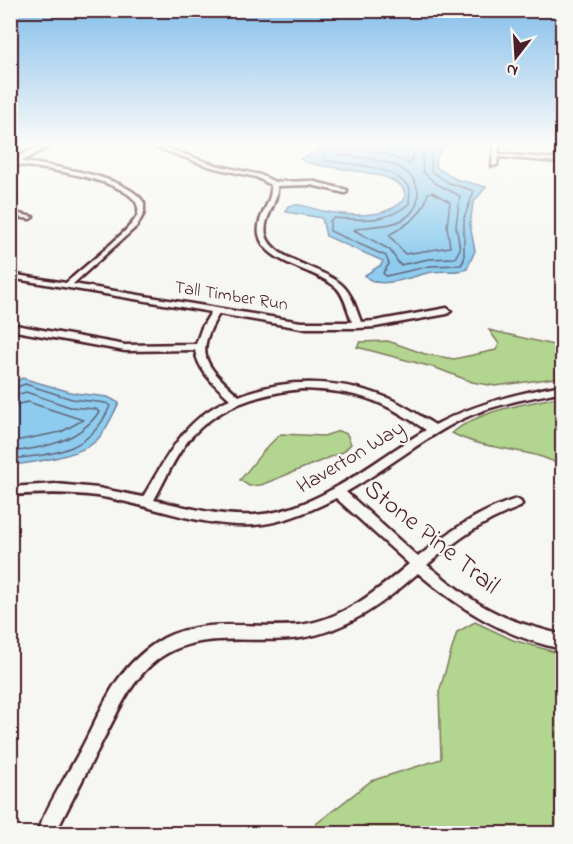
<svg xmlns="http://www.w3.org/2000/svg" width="573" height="844" viewBox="0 0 573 844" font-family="'Indie Flower',sans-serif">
	<rect width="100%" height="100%" fill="#f6f6f2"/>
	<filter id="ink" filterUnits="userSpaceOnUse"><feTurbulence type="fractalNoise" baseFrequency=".0167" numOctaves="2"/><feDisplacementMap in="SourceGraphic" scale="12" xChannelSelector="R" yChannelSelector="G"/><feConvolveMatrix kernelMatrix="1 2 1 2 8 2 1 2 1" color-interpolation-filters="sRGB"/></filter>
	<g filter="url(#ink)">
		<g fill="#b2d58f" stroke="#7e7a5d" stroke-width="1.5">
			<path d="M 489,330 L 562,347 L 562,377 L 495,386 L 472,382 L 436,368 L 357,347 L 360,342 L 388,341 L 425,354 L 454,359 L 496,350 L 499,344 Z"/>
			<path d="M 562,396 L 562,466 C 529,446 486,452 452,433 C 480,409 528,404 562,396 Z"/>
			<path d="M 339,431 L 347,434 L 351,444 L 343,452 L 261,485 L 249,486 L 240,480 C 254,464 263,448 281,434 L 324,436 Z"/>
			<path d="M 475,622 L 513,640 L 562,654 L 562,833 L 313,833 L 316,824 L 371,781 L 441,759 L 439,692 L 457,632 Z"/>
		</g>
		<g fill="#8dccee" stroke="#7287a0" stroke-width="1.5">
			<path d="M 326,144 L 446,144 L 436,157 L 436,167 L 455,179 L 486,187 L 473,203 L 470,225 L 475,251 L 467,269 C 456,273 444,270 433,272 C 416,274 377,293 365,275 L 381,265 L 383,261 L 326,236 L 322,218 L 286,212 L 287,207 C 298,201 311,209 323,211 C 348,216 384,220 404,200 C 415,167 317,172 300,159 L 319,151 Z"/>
			<path d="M 22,378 L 74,393 L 108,397 L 119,403 C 113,414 107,430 97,440 C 81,456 32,463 11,465 L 11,385 Z"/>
		</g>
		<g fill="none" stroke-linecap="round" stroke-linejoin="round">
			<g stroke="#656479" stroke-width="1.5">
				<path d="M 330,144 L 324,160 C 355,166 388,163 410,188 L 409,204 C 386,223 361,220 333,218 L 330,221 L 330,231 L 386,256 L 389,264 L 383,273 L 386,276 L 430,266 L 461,265 L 464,260 L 464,218 L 474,191 L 449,183 L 431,171 L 431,155 L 440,144"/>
				<path d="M 337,144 L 338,155 C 364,158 419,160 418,196 C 418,205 412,214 404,219 C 389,228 370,224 354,230 L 390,250 L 400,265 L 429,259 L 455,258 L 460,249 L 456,226 L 460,196 L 435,183 L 423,172 L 422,155 L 429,144"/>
				<path d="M 346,144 L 349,147 L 387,154 L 410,164 L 418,144"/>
				<path d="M 432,192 L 450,202 L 447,226 L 450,247 L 405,254 L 389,235 C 408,224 423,216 428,193 Z"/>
				<path d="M 10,390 L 25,384 L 72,399 L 106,403 L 110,406 C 91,452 55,454 10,459"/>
				<path d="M 10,397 L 26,392 L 70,407 L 96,409 L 99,412 C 78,442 44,448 10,452"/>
				<path d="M 10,406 L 28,402 L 83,420 L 61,432 L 10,442"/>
			</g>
			<g stroke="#4a1f2b" stroke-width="5">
				<g id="minor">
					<path d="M 147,144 L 155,144 L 215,165 L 260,175 L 275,182 L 311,181 L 347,190 L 347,192 L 345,193 L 311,185 L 277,186 C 279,203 262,218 266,235 C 273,261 323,267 342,285 C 352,294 356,309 361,322 L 375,321 L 447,308 L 451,311 L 447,314 L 375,327 L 358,328 L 301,328 L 219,314 C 193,356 206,366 239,396 C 285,377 344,379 390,399 C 406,406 420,416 435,425 C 474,404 518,393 562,385 L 562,391 C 528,399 492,404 460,420 C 419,441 385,470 346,492 L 418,557 C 450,531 477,512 516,499 L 520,501 L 522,504 L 520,507 C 481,522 459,538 427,565 C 448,581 468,599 492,611 C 514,623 539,628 562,635 L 562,649 C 504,636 463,611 418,573 C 384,603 347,631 300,638 C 250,645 194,627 152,664 C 129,684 117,714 103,740 C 87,771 71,802 55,834 L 36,834 C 48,804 66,777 81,749 C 93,727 103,702 117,681 C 129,664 146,648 164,638 C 205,617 255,629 299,625 C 342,620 377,591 409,564 L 336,498 C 311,511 282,523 254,525 C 201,528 149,504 97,496 C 68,492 40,493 10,495 L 10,487 L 56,484 L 98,488 L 143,497 C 167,457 184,418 230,399 C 215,385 198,371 195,350 L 125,351 L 10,330 L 10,324 L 125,345 L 196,344 L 202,327 L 211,312 L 10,278 L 10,274 L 66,283 C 80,270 130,231 137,216 C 152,180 33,167 10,164 L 10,160 C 42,165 127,174 144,203 L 144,213 L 137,226 L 73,284 L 301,322 L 352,322 C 348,311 345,297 337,288 C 317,269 264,264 259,234 C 256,216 273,203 271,185 L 256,177 L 211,167 ZM 302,389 C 357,391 381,399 426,430 C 372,461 319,511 254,515 C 220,517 187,507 154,500 C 164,482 172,463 184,446 C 212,407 257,394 302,389 Z"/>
					<path d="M 494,144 L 500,144 L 498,154 L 559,159 L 558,144 L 562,144 L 562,191 L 559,189 L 559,162 L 498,157 L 497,165 L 492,166 Z"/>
					<path d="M 10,212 L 33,217 L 30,219 L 10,216 Z"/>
				</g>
			</g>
			<g stroke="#4a1f2b" stroke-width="5">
				<path id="secondary" d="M 42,144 L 53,144 L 10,168 L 10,161 Z"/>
			</g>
			<use href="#minor" fill="#f6f6f2" fill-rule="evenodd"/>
			<use href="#secondary" fill="#f6f6f2" fill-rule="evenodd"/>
		</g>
	</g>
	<linearGradient id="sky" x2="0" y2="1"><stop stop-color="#83beea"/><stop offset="0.55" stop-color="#fbfbf9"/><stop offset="1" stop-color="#fbfbf9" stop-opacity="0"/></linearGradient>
	<rect width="573" height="262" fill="url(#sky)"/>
	<g text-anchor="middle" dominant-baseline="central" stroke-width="4.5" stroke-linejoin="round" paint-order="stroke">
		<g font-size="18" fill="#4a1f2b" stroke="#f6f6f2">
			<text transform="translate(231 297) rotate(9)">Tall Timber Run</text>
		</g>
		<g font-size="21" fill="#4a1f2b" stroke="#f6f6f2">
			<text transform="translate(351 458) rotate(-31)">Haverton Way</text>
		</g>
		<g font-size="26" fill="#4a1f2b" stroke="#f6f6f2">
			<text transform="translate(431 538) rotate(39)">Stone Pine Trail</text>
		</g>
	</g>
	<rect width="573" height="844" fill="none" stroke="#f6f6f2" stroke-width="36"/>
	<rect x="18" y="18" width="537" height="808" fill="none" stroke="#4a1f2b" stroke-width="2" filter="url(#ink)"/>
	<g transform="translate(516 57) rotate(197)" stroke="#f6f6f2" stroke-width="4.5" paint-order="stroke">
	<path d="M0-4.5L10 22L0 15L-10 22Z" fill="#4a1f2b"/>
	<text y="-9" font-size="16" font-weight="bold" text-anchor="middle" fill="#4a1f2b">N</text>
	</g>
</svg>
